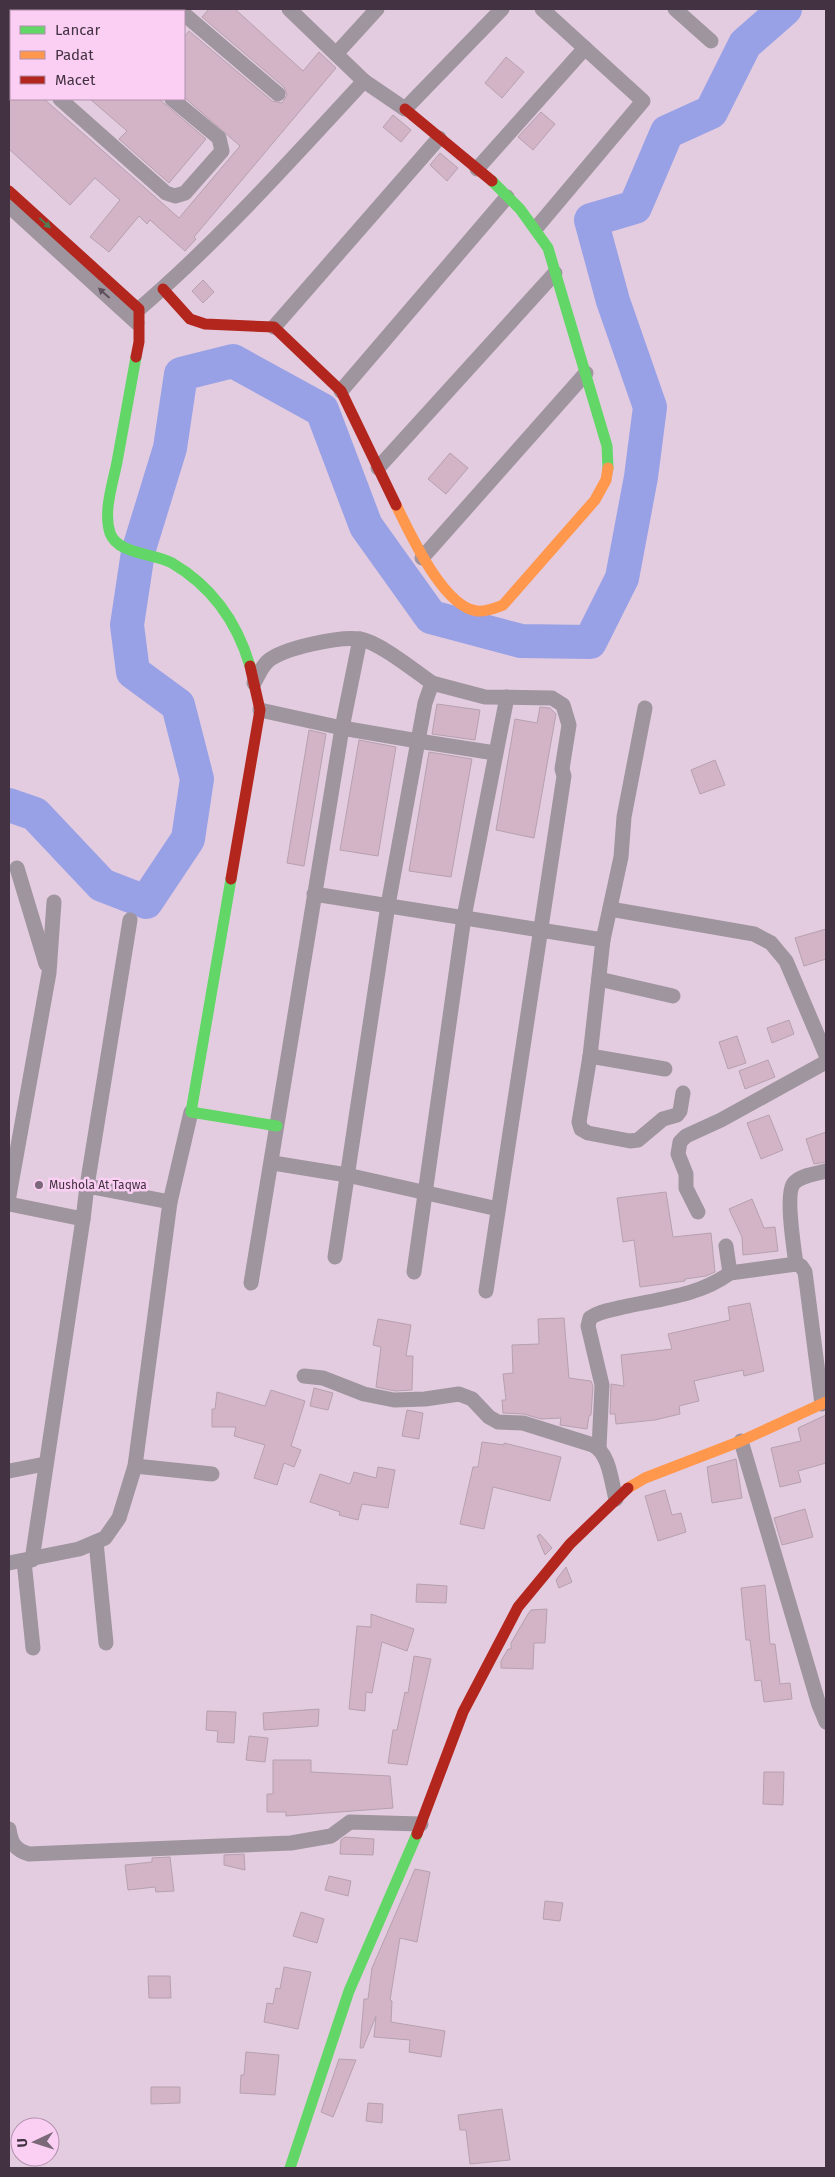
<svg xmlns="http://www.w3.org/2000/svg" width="835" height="2177" viewBox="0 0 835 2177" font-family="'Fira Sans',sans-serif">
	<rect width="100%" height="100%" fill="#e4cce0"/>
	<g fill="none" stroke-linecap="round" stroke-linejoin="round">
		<path stroke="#98a1e6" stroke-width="34" d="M 9,805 L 35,814 L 102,885 L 146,902 L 188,839 L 197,779 L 178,705 L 133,672 L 127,625 L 138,552 L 170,448 L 181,374 L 233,361 L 322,410 L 366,526 L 431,617 L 521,641 L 590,642 L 622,578 L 641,477 L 650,407 L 613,301 L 591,220 L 635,207 L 667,132 L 711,112 L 745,44 L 785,9"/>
	</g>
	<g fill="#d2b4c6" stroke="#b6a1ae">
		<path d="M 209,9 L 235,9 L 303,71 L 319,52 L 336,68 L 194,237 L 196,239 L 185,251 L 150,220 L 147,224 L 139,216 L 109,252 L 90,237 L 120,200 L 95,178 L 70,205 L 9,149 L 9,99 L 44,99 L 179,218 L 240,146 L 184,97 L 184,37 L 189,31 L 272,101 L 282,103 L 287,95 L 284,87 L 202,17 Z"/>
		<path d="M 506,57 L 524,72 L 502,98 L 485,83 Z"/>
		<path d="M 90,99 L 159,99 L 206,139 L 169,183 L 119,139 L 127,131 Z"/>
		<path d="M 541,112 L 555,124 L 533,150 L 518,137 Z"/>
		<path d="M 393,115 L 411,130 L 401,142 L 383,127 Z"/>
		<path d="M 440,153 L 458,168 L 447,181 L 430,165 Z"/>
		<path d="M 203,280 L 214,292 L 203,303 L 192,291 Z"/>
		<path d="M 450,453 L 468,468 L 446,494 L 428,479 Z"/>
		<path d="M 437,704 L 480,710 L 475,740 L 432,734 Z"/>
		<path d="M 540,707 L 550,708 L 556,714 L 534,838 L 496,830 L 515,719 L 537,723 Z"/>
		<path d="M 309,730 L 326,734 L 304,866 L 287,863 Z"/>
		<path d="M 359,740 L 396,747 L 378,856 L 340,850 Z"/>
		<path d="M 429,752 L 472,759 L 451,877 L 409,871 Z"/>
		<path d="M 715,760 L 725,785 L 700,794 L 691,770 Z"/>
		<path d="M 826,929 L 826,959 L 804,966 L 795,938 Z"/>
		<path d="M 789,1020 L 794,1034 L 772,1043 L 767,1028 Z"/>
		<path d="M 737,1036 L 746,1063 L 728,1069 L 719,1042 Z"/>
		<path d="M 768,1060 L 775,1077 L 745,1089 L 739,1071 Z"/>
		<path d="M 769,1115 L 783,1150 L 761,1159 L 747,1123 Z"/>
		<path d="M 826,1132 L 826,1162 L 814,1164 L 806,1139 Z"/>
		<path d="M 666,1192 L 673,1237 L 711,1233 L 715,1272 L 706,1276 L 685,1279 L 685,1281 L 640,1287 L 634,1240 L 623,1242 L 617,1198 Z"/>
		<path d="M 752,1199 L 764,1228 L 775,1227 L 778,1251 L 743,1255 L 742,1237 L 729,1209 Z"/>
		<path d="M 750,1303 L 764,1371 L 744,1376 L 743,1370 L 694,1381 L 699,1401 L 679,1406 L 680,1414 L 655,1420 L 616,1424 L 615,1414 L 610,1414 L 611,1384 L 624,1386 L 621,1355 L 672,1349 L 668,1334 L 730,1320 L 728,1307 Z"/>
		<path d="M 564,1318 L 569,1378 L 591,1381 L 593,1386 L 591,1415 L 589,1416 L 587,1429 L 560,1425 L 561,1418 L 541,1419 L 524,1414 L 503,1413 L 502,1400 L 506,1400 L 503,1374 L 513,1373 L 512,1345 L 539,1344 L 538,1319 Z"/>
		<path d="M 378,1319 L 411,1325 L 406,1356 L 413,1356 L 412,1390 L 395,1391 L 376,1387 L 381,1347 L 373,1345 Z"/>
		<path d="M 314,1388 L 333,1393 L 328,1410 L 310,1406 Z"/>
		<path d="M 271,1390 L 305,1401 L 291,1446 L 301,1450 L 294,1467 L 284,1463 L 277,1485 L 254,1478 L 265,1445 L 234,1436 L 236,1427 L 212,1427 L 212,1409 L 215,1409 L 217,1392 L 265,1406 Z"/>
		<path d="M 407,1410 L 423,1413 L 419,1439 L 402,1436 Z"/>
		<path d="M 826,1415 L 826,1463 L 798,1471 L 801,1482 L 780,1487 L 771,1448 L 801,1441 L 798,1428 Z"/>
		<path d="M 482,1442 L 504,1445 L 504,1443 L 561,1457 L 550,1501 L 493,1487 L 484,1529 L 460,1524 L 473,1467 L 478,1467 Z"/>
		<path d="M 736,1459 L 742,1498 L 712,1503 L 707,1467 Z"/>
		<path d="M 378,1467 L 395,1470 L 388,1508 L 362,1504 L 358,1520 L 339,1515 L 340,1512 L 310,1502 L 320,1474 L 350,1484 L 354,1472 L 376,1478 Z"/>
		<path d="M 665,1490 L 672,1515 L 681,1513 L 686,1532 L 658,1541 L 645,1496 Z"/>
		<path d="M 805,1509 L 813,1537 L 782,1545 L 774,1518 Z"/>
		<path d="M 540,1534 L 552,1548 L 545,1555 L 537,1536 Z"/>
		<path d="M 566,1567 L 572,1582 L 559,1588 L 556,1580 Z"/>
		<path d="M 417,1584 L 447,1586 L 446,1603 L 416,1602 Z"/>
		<path d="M 765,1585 L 770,1644 L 775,1644 L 780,1684 L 790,1683 L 792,1699 L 764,1702 L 761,1680 L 755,1681 L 750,1640 L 746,1640 L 741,1588 Z"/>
		<path d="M 547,1609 L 545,1643 L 534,1643 L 533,1669 L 501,1668 L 501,1661 L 508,1649 L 511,1649 L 511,1643 L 528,1614 L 531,1610 Z"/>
		<path d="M 371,1614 L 414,1629 L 407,1651 L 382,1642 L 372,1693 L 366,1692 L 365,1711 L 349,1709 L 357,1626 L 371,1627 Z"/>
		<path d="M 414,1656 L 431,1659 L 407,1765 L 388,1763 L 393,1730 L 397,1730 L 405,1692 L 408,1693 Z"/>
		<path d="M 319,1709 L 318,1726 L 264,1730 L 263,1713 Z"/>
		<path d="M 207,1711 L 236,1712 L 234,1743 L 217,1742 L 218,1731 L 206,1730 Z"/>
		<path d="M 249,1736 L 268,1738 L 265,1762 L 246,1760 Z"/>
		<path d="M 273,1760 L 311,1760 L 311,1772 L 390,1776 L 393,1808 L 286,1816 L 286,1812 L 267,1812 L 267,1794 L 273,1794 Z"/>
		<path d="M 764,1772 L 784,1772 L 783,1805 L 763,1804 Z"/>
		<path d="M 345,1837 L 374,1839 L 373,1855 L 340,1854 L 341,1840 Z"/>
		<path d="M 244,1854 L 245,1870 L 224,1865 L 224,1855 Z"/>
		<path d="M 170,1857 L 174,1891 L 156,1892 L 155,1887 L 128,1890 L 125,1865 L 152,1862 L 152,1858 Z"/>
		<path d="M 415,1869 L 430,1872 L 417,1942 L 400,1938 L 390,2000 L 392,2001 L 391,2022 L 445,2031 L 441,2057 L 409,2052 L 410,2040 L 374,2037 L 376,2016 L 363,2048 L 360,2048 L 364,1999 L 368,1999 L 372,1968 Z"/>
		<path d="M 329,1876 L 351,1881 L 348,1896 L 325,1890 Z"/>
		<path d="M 545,1901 L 563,1903 L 560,1921 L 543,1919 Z"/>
		<path d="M 301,1912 L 324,1919 L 317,1943 L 293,1936 Z"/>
		<path d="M 284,1967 L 311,1972 L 298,2029 L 264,2022 L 267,2003 L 273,2004 L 276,1988 L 280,1989 Z"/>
		<path d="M 148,1976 L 170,1976 L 171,1998 L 149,1998 Z"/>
		<path d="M 246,2052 L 279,2055 L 275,2095 L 240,2093 L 241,2075 L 244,2075 Z"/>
		<path d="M 339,2059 L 356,2060 L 333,2117 L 321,2112 Z"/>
		<path d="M 151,2087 L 180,2087 L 180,2103 L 151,2104 Z"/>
		<path d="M 368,2103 L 383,2104 L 382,2123 L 366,2121 Z"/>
		<path d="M 502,2109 L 510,2160 L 470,2164 L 466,2130 L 460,2130 L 458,2115 Z"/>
	</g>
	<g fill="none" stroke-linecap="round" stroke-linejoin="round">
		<g stroke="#9f959e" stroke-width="15">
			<path d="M 675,9 L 711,41"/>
			<path d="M 34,11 L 36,9"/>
			<path d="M 145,11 L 147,9"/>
			<path d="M 184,14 L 278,94"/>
			<path d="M 9,38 L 11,35"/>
			<path d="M 9,53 L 11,55"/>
			<path d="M 336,54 L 377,9"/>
			<path d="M 364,81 L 405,109 L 502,9"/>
			<path d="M 60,99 L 166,193 L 175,196 L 185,193 L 222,151 L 219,138 L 172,99"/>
			<path d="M 477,169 L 585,48"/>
			<path d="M 9,206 L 137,323"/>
			<path d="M 537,227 L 643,101 L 542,9"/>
			<path d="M 132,315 C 216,244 289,162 364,81 L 289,9"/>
			<path d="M 274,327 L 439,138"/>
			<path d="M 341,391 L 507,197"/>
			<path d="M 378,468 L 555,273"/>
			<path d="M 422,558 L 586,373"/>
			<path d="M 254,683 C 258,676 262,666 268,661 C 283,648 340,636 360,639 C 379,642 415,671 432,683"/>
			<path d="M 645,708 L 624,817 L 621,857 L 603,940 L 590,1056 L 579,1122 L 581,1129 L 588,1133 L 630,1141 L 638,1140 L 663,1119 L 677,1115 L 680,1111 L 683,1093"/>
			<path d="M 260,710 L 342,728 L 418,741 L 388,905 L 335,1257"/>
			<path d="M 17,868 L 46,964"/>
			<path d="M 314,894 L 603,940"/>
			<path d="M 610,909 L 754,934 L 771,943 L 786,961 L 826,1055"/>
			<path d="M 599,979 L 673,996"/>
			<path d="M 590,1056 L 665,1069"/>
			<path d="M 273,1163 L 347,1175 L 498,1209"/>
			<path d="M 87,1186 L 130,920"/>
			<path d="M 9,1196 L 49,973 L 54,902"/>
			<path d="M 9,1204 L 83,1219 L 87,1186 L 170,1202 L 191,1112"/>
			<path d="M 698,1212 L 686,1188 L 686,1174 L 678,1154 L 680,1142 L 686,1136 L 721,1120 L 826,1062"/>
			<path d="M 726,1246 L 730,1273 L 796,1264 L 801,1266 L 805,1272 L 822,1404"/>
			<path d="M 796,1264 C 794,1249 785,1193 794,1183 C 801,1175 816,1174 826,1171"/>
			<path d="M 414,1272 L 464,917 L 507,697"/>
			<path d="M 251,1283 L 342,728 L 360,639"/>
			<path d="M 486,1291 L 564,776 L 562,769 L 569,725 L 563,705 L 552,698 L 485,697 L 432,683 L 425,703 L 418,741 L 495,753"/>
			<path d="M 304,1376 L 323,1378 L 364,1394 L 394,1400 L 425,1399 L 459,1394 L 472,1399 L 489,1417 L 498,1422 L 523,1423 L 593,1445 C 610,1454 611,1482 616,1499"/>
			<path d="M 741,1441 L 819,1705 L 826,1722"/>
			<path d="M 599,1448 L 602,1385 L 588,1326 L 590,1318 C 599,1311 612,1310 623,1307 C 659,1299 699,1296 730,1273"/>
			<path d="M 135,1466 L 212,1474"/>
			<path d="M 9,1471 L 45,1464"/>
			<path d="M 96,1542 L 106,1643"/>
			<path d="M 32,1560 L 83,1219"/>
			<path d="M 24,1561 L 33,1648"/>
			<path d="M 9,1563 L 79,1549 L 105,1538 L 119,1518 L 135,1466 L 170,1202"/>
			<path d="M 9,1829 C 11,1843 15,1850 29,1854 L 291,1843 L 331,1836 L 350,1822 L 421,1824"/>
		</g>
		<g stroke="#63d668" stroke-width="11">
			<path d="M 492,181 L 520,209 L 548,248 L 607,446 L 608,468"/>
			<path d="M 136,357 C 130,392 123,427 117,462 C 113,483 103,511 110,533 C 118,555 155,553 172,563 C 213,587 237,622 250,666"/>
			<path d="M 231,879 L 191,1112 L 277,1126"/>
			<path d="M 290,2168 L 349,1991 L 417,1834"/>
		</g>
		<g stroke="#ff974d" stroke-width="11">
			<path d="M 396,505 C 410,533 443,607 477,611 C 486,612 495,608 503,605 L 595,500 L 606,480 L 608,468"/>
			<path d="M 628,1488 L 645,1478 L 741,1441 L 826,1402"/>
		</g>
		<g stroke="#b3261e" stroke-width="11">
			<path d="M 405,109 L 492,181"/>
			<path d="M 9,191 L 139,309 L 139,342 L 136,357"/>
			<path d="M 163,289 L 190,319 L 205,324 L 274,327 L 341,391 L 396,505"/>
			<path d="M 231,879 L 260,710 L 250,666"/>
			<path d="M 417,1834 L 463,1712 L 518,1607 L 570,1544 L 628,1488"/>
		</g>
	</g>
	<defs><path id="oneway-solid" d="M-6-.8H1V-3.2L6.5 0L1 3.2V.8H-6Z" transform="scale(1.25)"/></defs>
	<use fill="#517c53" href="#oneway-solid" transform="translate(45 223) rotate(42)"/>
	<use fill="#5f505d" href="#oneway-solid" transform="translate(104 293) rotate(-138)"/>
	<circle fill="#7b6879" stroke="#fbcff4" stroke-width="2" cx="39" cy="1185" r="5"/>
	<g text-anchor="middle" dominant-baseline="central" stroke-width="5" stroke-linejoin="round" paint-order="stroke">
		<g font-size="12" fill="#433241" stroke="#fbcff4" text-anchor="start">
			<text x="49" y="1185">Mushola At Taqwa</text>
		</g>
	</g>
	<rect width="835" height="2177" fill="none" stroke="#433241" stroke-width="20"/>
	<rect x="10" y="10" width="175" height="90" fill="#fbcff4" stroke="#b190ac"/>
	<rect x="20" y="26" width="25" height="8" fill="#63d668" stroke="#b190ac"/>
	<text x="55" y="35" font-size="15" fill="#433241">Lancar</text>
	<rect x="20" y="51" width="25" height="8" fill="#ff974d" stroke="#b190ac"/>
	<text x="55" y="60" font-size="15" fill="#433241">Padat</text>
	<rect x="20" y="76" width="25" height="8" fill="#b3261e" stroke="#b190ac"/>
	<text x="55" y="85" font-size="15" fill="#433241">Macet</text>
	<g transform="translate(35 2142) rotate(266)"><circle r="24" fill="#fbcff4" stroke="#b190ac"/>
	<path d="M0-4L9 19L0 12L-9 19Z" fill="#7b6879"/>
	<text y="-8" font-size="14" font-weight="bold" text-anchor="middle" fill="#433241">U</text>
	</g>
</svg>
